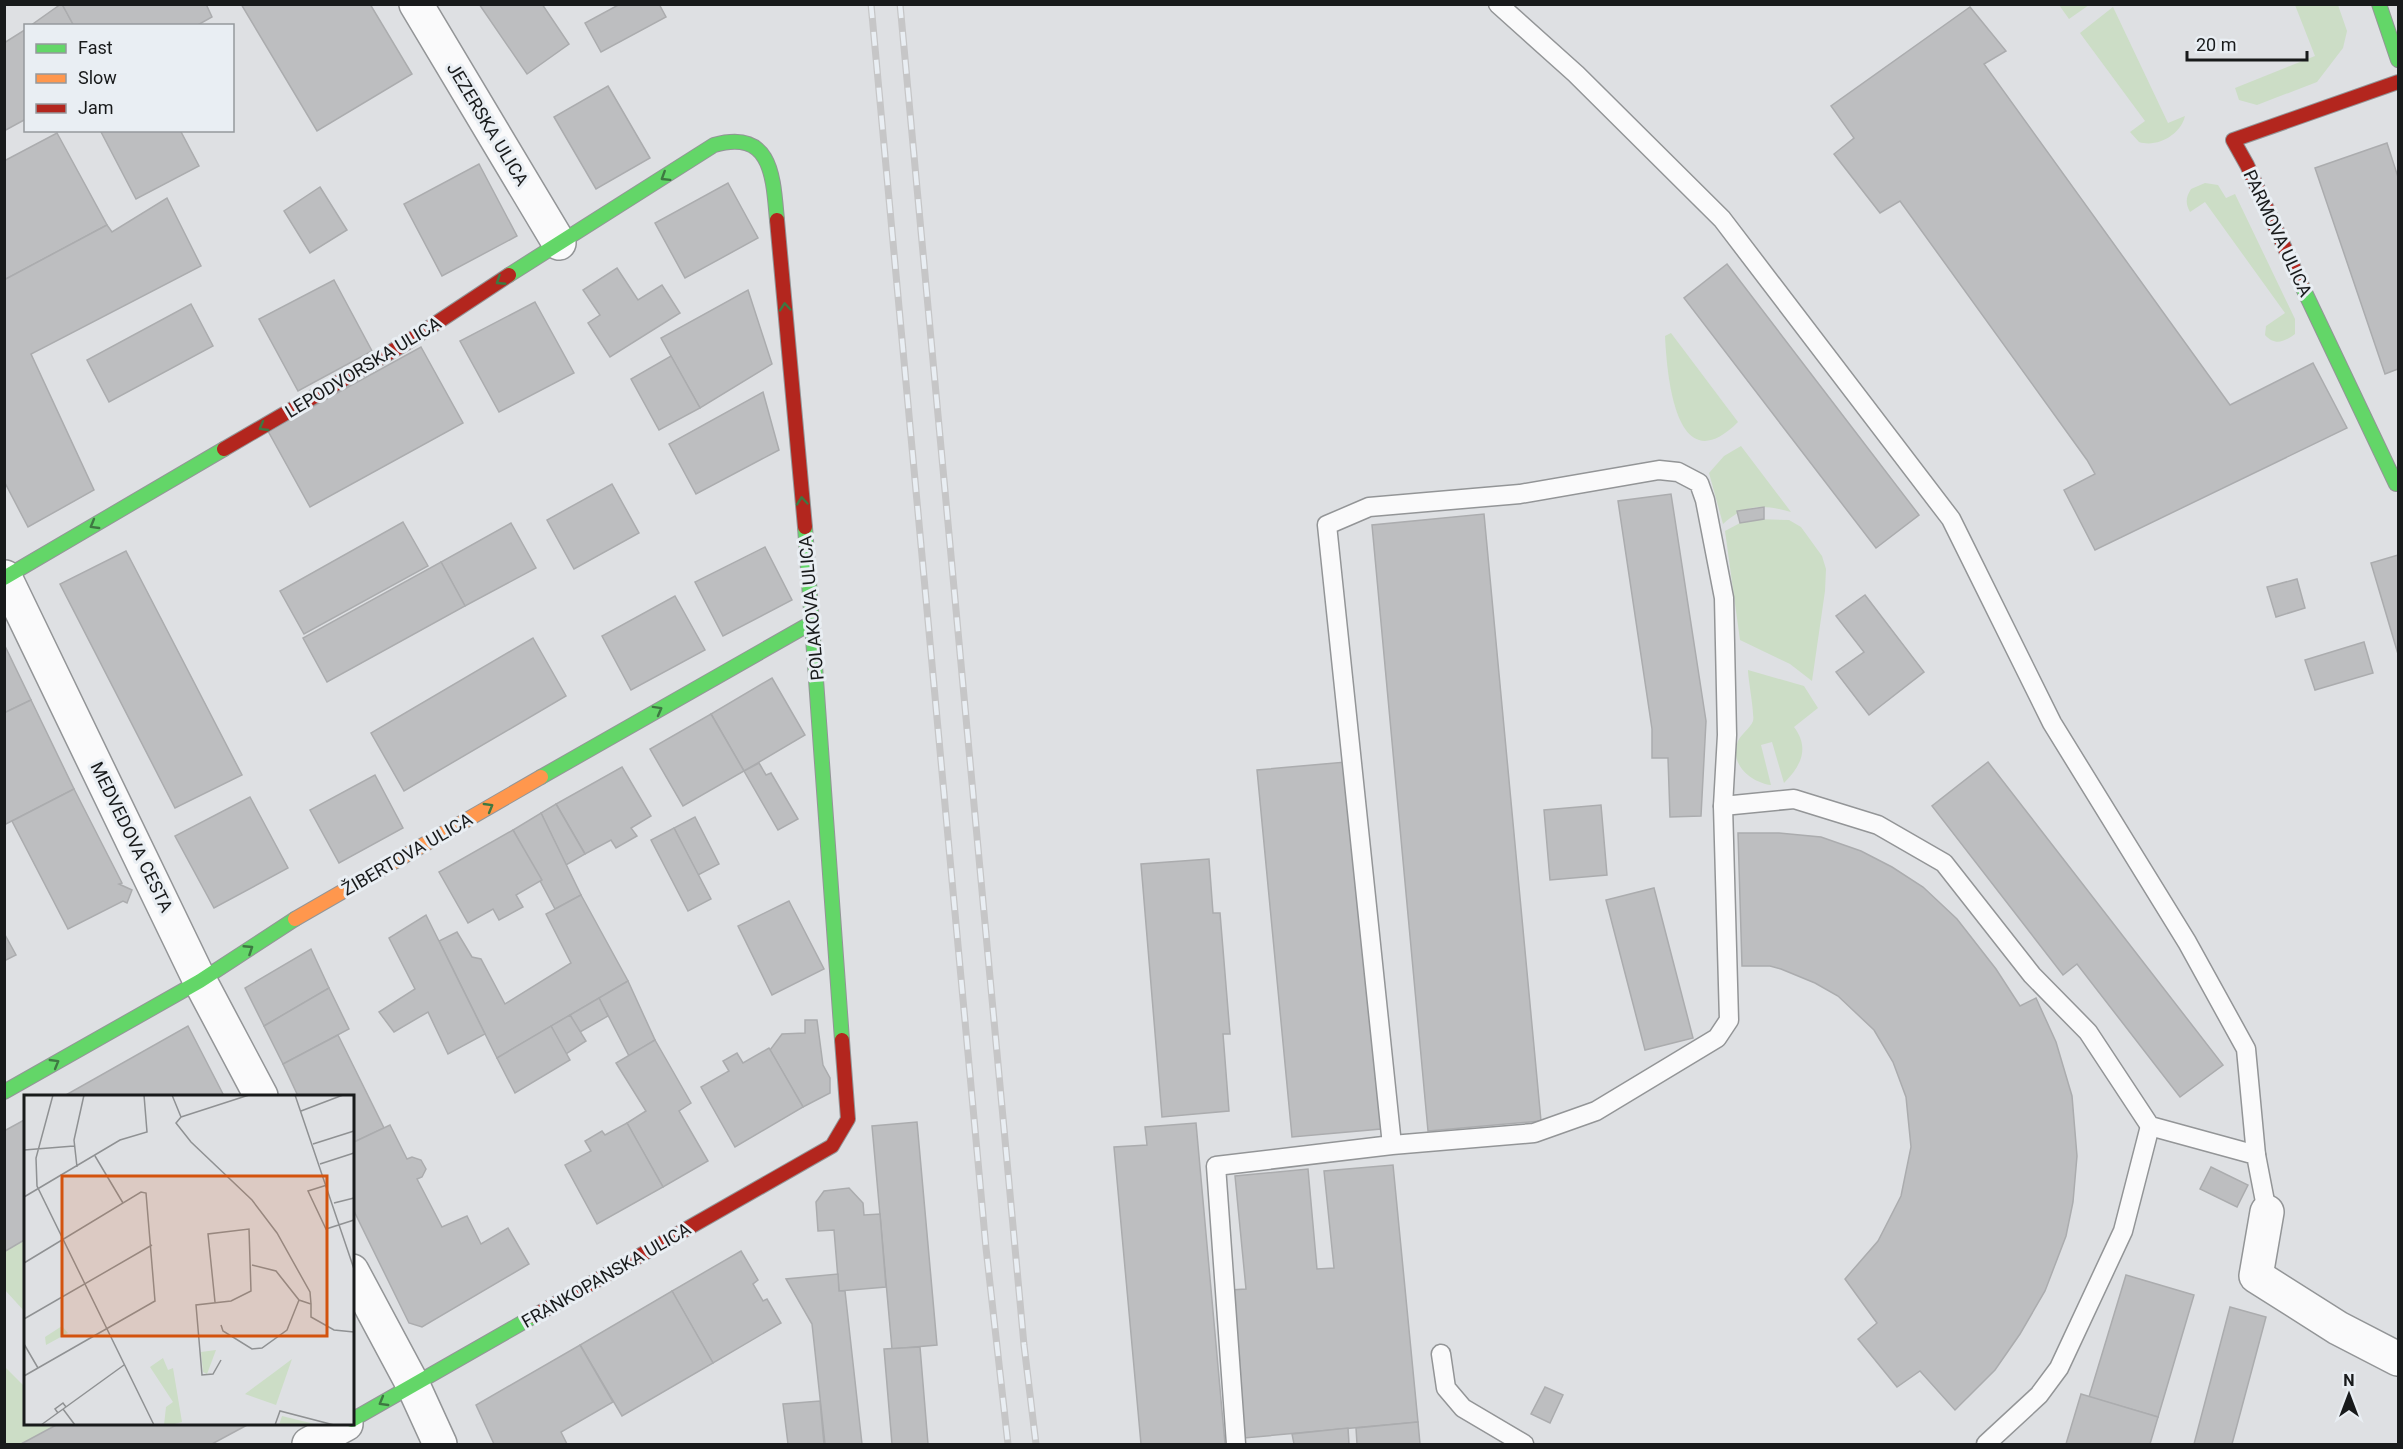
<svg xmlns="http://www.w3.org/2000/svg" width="2403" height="1449" viewBox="0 0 2403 1449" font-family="Roboto,sans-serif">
	<rect width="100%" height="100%" fill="#dee0e3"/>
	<g fill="#ccddc6">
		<path d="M 2059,5 L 2089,5 L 2069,19 Z"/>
		<path d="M 2295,5 L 2338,5 L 2347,31 L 2343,48 L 2317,82 L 2257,105 L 2239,100 L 2235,88 L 2315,56 Z"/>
		<path d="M 2113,7 L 2168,123 L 2185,116 C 2181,134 2158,148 2139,142 L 2130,132 L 2145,121 L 2080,33 Z"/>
		<path d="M 2205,183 L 2218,185 L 2226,198 L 2235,194 L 2295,319 L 2295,334 C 2284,342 2275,346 2265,335 L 2266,326 L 2285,313 L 2205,202 L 2190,212 C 2185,203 2186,197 2191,189 Z"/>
		<path d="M 1671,333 L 1738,422 C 1676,484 1667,377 1665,336 Z"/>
		<path d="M 1741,446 L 1791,512 C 1762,504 1745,504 1723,524 L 1709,473 L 1724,456 Z"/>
		<path d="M 1753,519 L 1789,520 L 1801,527 L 1822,556 L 1826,569 L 1825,591 L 1812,681 L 1790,664 L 1740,640 L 1725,531 L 1740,523 Z"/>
		<path d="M 1748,670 L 1804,686 L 1818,708 L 1794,727 C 1810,748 1801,766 1784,783 L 1772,742 L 1761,745 L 1771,785 C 1753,783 1730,766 1737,744 C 1739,735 1750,729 1753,721 C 1755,714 1748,679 1748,670 Z"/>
		<path d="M 25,1239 L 25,1312 L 5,1290 L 4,1252 Z"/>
		<path d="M 4,1366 L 25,1387 L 26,1424 L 58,1424 L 21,1444 L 5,1444 Z"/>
	</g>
	<g fill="#bdbec0" stroke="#abacae" stroke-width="1.5">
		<path d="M 62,4 L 74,26 L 30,26 L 61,4 Z"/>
		<path d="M 62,4 L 206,4 L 212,17 L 196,26 L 74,26 Z"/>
		<path d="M 241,4 L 370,4 L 412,74 L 317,131 Z"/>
		<path d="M 479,4 L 542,4 L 569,44 L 527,74 Z"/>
		<path d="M 620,4 L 659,4 L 666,17 L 601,52 L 585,23 Z"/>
		<path d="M 1970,7 L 2006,51 L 1984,64 L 2230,405 L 2313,363 L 2347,428 L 2095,550 L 2064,490 L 2095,474 L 2087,460 L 1900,201 L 1880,213 L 1834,154 L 1854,138 L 1831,106 Z"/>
		<path d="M 26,29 L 26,119 L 4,131 L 4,43 Z"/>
		<path d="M 608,86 L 650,158 L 596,189 L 554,117 Z"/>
		<path d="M 100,130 L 180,130 L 199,166 L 136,199 Z"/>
		<path d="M 57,133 L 107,225 L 4,280 L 4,161 Z"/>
		<path d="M 2387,143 L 2398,177 L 2398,369 L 2385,374 L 2315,168 Z"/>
		<path d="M 479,164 L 517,236 L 442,276 L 404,204 Z"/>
		<path d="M 728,183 L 758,238 L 685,278 L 655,223 Z"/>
		<path d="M 320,187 L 347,230 L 310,253 L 284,211 Z"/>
		<path d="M 167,198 L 201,266 L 31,354 L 94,490 L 28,527 L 4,481 L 4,280 L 107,225 L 112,232 Z"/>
		<path d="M 1727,264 L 1919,515 L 1876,548 L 1684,298 Z"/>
		<path d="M 617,268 L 638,300 L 662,285 L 680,313 L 610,357 L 588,323 L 600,315 L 583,290 Z"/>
		<path d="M 334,280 L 372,351 L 298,391 L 259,319 Z"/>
		<path d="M 748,290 L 772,364 L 700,408 L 661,338 Z"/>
		<path d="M 535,302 L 574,373 L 499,412 L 460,341 Z"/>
		<path d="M 191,304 L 213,346 L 109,402 L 87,360 Z"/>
		<path d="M 421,347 L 463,423 L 310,507 L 268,431 Z"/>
		<path d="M 671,356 L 700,408 L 659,430 L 631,379 Z"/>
		<path d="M 763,392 L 779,450 L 696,494 L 669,444 Z"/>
		<path d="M 612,484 L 639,533 L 574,569 L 547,520 Z"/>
		<path d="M 1671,494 L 1706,721 L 1701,816 L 1670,817 L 1668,758 L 1652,758 L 1652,729 L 1618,501 Z"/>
		<path d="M 1764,507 L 1764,519 L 1740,523 L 1737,511 Z"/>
		<path d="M 1484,514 L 1541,1121 L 1428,1131 L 1372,525 Z"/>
		<path d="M 403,522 L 428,566 L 304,634 L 280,591 Z"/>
		<path d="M 511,523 L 536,568 L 465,606 L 441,562 Z"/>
		<path d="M 765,547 L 792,600 L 723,636 L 695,582 Z"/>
		<path d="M 126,551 L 242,775 L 175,808 L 60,584 Z"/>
		<path d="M 2398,555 L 2398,654 L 2371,563 Z"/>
		<path d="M 441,562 L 465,606 L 327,682 L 303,638 Z"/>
		<path d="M 2297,579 L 2305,608 L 2276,617 L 2267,587 Z"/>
		<path d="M 1865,595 L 1924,672 L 1869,715 L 1836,672 L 1864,652 L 1836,616 Z"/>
		<path d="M 675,596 L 705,650 L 631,690 L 602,636 Z"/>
		<path d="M 533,638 L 566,696 L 404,791 L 371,733 Z"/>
		<path d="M 2364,642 L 2373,673 L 2315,690 L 2305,660 Z"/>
		<path d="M 4,644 L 31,700 L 4,713 Z"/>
		<path d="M 772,678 L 805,735 L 744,771 L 711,714 Z"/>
		<path d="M 31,700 L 74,789 L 4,825 L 4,713 Z"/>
		<path d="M 711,714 L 744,771 L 683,806 L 650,749 Z"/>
		<path d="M 1346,762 L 1381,1129 L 1292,1137 L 1257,770 Z"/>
		<path d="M 1988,762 L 2223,1065 L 2180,1097 L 2077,964 L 2063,975 L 1932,806 Z"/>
		<path d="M 759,763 L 766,775 L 771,773 L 798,819 L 778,830 L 744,771 Z"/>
		<path d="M 622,767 L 651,816 L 631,828 L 637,836 L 616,848 L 611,840 L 585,854 L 556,804 Z"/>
		<path d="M 375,775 L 403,828 L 339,863 L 310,810 Z"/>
		<path d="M 74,789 L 122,883 L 119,884 L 132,890 L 127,903 L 123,901 L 68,929 L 12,821 Z"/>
		<path d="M 250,797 L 288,868 L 214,908 L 175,836 Z"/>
		<path d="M 556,804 L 585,854 L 566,865 L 541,813 Z"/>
		<path d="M 1601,805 L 1607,875 L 1550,880 L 1544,810 Z"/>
		<path d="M 541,813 L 581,895 L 555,909 L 513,830 Z"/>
		<path d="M 695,817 L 719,864 L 698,875 L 674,828 Z"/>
		<path d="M 674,828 L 711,899 L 688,911 L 651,840 Z"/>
		<path d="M 513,830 L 542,880 L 516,895 L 523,907 L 499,920 L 493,909 L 468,923 L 439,872 Z"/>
		<path d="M 1738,833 L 1779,833 L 1821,837 L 1861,851 L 1892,867 L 1923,887 L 1957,919 L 1996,969 L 2020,1006 L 2036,998 L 2056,1042 L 2072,1096 L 2077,1156 L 2073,1202 L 2066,1236 L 2045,1291 L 2020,1334 L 1995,1370 L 1955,1410 L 1920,1371 L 1897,1387 L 1858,1339 L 1877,1323 L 1845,1279 L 1878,1241 L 1901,1196 L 1911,1147 L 1906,1097 L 1893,1062 L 1874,1030 L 1838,996 L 1815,983 L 1781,969 L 1770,966 L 1742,966 Z"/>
		<path d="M 1209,859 L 1213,913 L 1220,913 L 1230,1034 L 1223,1034 L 1229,1111 L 1162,1117 L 1141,864 Z"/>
		<path d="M 1654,888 L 1693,1038 L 1645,1050 L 1606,900 Z"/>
		<path d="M 581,895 L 628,981 L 497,1058 L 439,941 L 457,932 L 472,957 L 481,959 L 505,1004 L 571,963 L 546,914 Z"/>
		<path d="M 789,901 L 824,969 L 772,995 L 738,926 Z"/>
		<path d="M 426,915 L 485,1034 L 448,1054 L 428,1012 L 394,1032 L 379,1012 L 415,989 L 389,938 Z"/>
		<path d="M 4,933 L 16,955 L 4,961 Z"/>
		<path d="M 311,949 L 329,988 L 264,1026 L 245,988 Z"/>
		<path d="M 628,981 L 655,1040 L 629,1056 L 599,998 Z"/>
		<path d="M 329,988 L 349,1029 L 283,1064 L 264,1026 Z"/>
		<path d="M 599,998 L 608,1016 L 580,1032 L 570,1015 Z"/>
		<path d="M 570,1015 L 586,1041 L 566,1054 L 551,1026 Z"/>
		<path d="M 805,1020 L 817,1020 L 823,1065 L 830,1078 L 830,1093 L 803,1107 L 770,1050 L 782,1034 L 805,1033 Z"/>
		<path d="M 188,1026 L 224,1096 L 64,1096 Z"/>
		<path d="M 551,1026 L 570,1060 L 515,1093 L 497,1058 Z"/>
		<path d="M 338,1035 L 384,1128 L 352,1143 L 352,1096 L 298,1096 L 283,1064 Z"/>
		<path d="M 655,1040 L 691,1103 L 679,1111 L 708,1161 L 663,1187 L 627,1123 L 646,1111 L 616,1063 Z"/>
		<path d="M 769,1048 L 803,1107 L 735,1147 L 701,1087 L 729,1071 L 723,1061 L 737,1053 L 743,1063 Z"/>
		<path d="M 26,1119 L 26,1239 L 4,1252 L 4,1131 Z"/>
		<path d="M 917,1122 L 937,1345 L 892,1349 L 872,1126 Z"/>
		<path d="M 627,1123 L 663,1187 L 597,1224 L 565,1165 L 591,1151 L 585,1141 L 602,1131 L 605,1135 Z"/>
		<path d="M 1196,1123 L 1225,1444 L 1141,1444 L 1114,1147 L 1147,1145 L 1145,1127 Z"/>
		<path d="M 390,1125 L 407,1159 L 412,1157 L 421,1160 L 426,1169 L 422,1177 L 417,1179 L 442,1227 L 467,1216 L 481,1244 L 508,1228 L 529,1264 L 422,1327 L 409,1323 L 352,1207 L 352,1143 Z"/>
		<path d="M 1393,1165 L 1418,1422 L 1244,1438 L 1230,1290 L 1246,1289 L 1235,1176 L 1308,1169 L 1317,1269 L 1334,1268 L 1324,1171 Z"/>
		<path d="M 2211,1167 L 2248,1185 L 2237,1207 L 2200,1189 Z"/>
		<path d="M 849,1188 L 863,1203 L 864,1215 L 880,1214 L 886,1287 L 839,1291 L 834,1230 L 818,1231 L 816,1202 L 824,1191 Z"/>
		<path d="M 741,1251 L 758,1280 L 753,1284 L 763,1301 L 767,1299 L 781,1323 L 713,1363 L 672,1291 Z"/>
		<path d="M 838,1274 L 839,1291 L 845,1291 L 862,1444 L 825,1444 L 812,1324 L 786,1279 Z"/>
		<path d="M 2126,1275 L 2194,1295 L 2158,1417 L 2089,1397 Z"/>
		<path d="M 672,1291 L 713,1363 L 622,1416 L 580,1345 Z"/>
		<path d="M 2230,1307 L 2266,1317 L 2232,1444 L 2194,1444 Z"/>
		<path d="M 580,1345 L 613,1402 L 561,1432 L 567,1444 L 494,1444 L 476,1405 Z"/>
		<path d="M 920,1347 L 928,1444 L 892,1444 L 884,1349 Z"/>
		<path d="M 1545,1387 L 1563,1395 L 1550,1423 L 1531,1414 Z"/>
		<path d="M 2081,1394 L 2158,1417 L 2150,1444 L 2066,1444 Z"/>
		<path d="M 820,1401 L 824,1444 L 788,1444 L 783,1404 Z"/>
		<path d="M 1418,1422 L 1420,1444 L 1357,1444 L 1356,1428 Z"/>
		<path d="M 58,1424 L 249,1424 L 212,1444 L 21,1444 Z"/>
		<path d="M 1348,1428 L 1349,1444 L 1294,1444 L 1292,1434 Z"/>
	</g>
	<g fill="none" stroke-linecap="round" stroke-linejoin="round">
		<g stroke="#939597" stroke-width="21">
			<g id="lane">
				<path d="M 1498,4 L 1576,74 L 1722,219 L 1951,519 L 2052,723 L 2187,942 L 2246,1049 L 2256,1155"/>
				<path d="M 1723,806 L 1794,799 L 1878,825 L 1944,863 L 2032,975 L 2088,1032 L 2150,1126 L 2256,1155 L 2267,1212"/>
				<path d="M 1441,1354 L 1446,1388 L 1463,1408 L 1524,1444"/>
				<path d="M 1236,1444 L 1216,1166 L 1392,1145 L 1534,1133 L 1596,1111 L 1717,1038 L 1729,1020 L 1723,806 L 1727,735 L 1724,598 L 1705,500 L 1699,483 L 1678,472 L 1659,470 L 1520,494 L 1369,507 L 1327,525 L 1392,1145"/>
				<path d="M 1986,1444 L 2039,1395 L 2059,1368 L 2123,1231 L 2150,1126"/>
			</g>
		</g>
		<g stroke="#939597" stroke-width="36">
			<g id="street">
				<path d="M 416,4 L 559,243"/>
				<path d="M 5,577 L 200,981 L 261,1096"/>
				<path d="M 2267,1212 L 2256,1276 L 2338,1328 L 2398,1359"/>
				<path d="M 352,1271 L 413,1385 L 440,1444"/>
				<path d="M 309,1444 L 346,1424"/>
			</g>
		</g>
		<g stroke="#939597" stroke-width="16">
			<g id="fast">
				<path d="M 2379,4 L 2398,60"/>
				<path d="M 509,275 L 714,145 C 772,129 773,176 777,220"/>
				<path d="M 2302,286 L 2396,484 L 2398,483"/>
				<path d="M 805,527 L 842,1040"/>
				<path d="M 4,578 L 224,449"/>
				<path d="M 541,777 L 813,622"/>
				<path d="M 4,1092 L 200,981 L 295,919"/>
				<path d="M 352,1420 L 534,1316"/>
			</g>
		</g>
		<g stroke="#939597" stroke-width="16">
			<path id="slow" d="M 295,919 L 541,777"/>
		</g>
		<g stroke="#939597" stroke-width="16">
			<g id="jam">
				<path d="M 777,220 L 805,527"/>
				<path d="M 2302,286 L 2247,165 L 2233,140 L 2398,82"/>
				<path d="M 224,449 L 406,343 L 509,275"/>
				<path d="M 534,1316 L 832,1146 L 848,1119 L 842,1040"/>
			</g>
		</g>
		<use href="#lane" stroke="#fafafb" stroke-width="18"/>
		<use href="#street" stroke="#fafafb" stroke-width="33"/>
		<use href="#fast" stroke="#63d668" stroke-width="14"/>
		<use href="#slow" stroke="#ff974d" stroke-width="14"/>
		<use href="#jam" stroke="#b3261e" stroke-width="14"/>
		<g stroke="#c6c6c7" stroke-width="7">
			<g id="rail">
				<path d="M 871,4 L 986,1248 L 1008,1444"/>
				<path d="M 900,4 L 1024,1345 L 1036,1444"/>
			</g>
		</g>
		<use href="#rail" stroke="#e9eef3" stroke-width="4.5" stroke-dasharray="14" stroke-linecap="butt"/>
	</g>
	<defs><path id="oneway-chevron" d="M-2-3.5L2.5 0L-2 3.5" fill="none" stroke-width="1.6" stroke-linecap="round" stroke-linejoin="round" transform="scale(1.5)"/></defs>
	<g stroke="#3e7842">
		<use href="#oneway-chevron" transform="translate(665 177) rotate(148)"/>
		<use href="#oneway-chevron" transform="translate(500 281) rotate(147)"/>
		<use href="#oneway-chevron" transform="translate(785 307) rotate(-95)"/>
		<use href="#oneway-chevron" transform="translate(263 427) rotate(150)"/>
		<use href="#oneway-chevron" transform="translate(802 501) rotate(-95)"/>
		<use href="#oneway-chevron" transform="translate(94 525) rotate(150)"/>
		<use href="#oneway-chevron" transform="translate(658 710) rotate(-29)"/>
		<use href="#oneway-chevron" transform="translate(489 807) rotate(-30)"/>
		<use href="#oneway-chevron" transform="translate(249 949) rotate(-33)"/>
		<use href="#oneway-chevron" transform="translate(55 1063) rotate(-30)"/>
		<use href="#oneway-chevron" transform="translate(383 1402) rotate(150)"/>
	</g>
	<g text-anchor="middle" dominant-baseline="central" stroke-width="6" stroke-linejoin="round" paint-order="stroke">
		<g font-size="18" fill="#181a1b" stroke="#e9eef3">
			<text transform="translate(488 124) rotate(59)">JEZERSKA ULICA</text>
			<text transform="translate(2278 233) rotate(65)">PARMOVA ULICA</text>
			<text transform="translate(363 367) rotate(-31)">LEPODVORSKA ULICA</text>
			<text transform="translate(811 608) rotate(-95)">POLAKOVA ULICA</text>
			<text transform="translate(132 837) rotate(64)">MEDVEDOVA CESTA</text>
			<text transform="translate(407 854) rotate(-30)">ŽIBERTOVA ULICA</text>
			<text transform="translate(606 1275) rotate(-30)">FRANKOPANSKA ULICA</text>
		</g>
	</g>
	<g transform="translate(24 1095)">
		<rect width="330" height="330" fill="#dee0e3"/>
		<path d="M 38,231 L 44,238 L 22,250 L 21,242 ZM 192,255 L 183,279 L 179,277 L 177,257 ZM 139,263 L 144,275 L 149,273 L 158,327 L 147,330 L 140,330 L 142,312 L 149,307 L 126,272 ZM 268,264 L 252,310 L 221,299 L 248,279 ZM 258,321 L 278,326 L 295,330 L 255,330 Z" fill="#ccddc6"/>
		<path fill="none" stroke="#8f9193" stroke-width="1.5" d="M 29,0 L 12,63 L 13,91 L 130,330M 148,0 L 157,22M 271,0 L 330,174M 277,16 L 319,0M 157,22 L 152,28 L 167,47 L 228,105 L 253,138 L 286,197 L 287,209M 157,22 L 225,0M 289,49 L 330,36M 0,55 L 50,51M 71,61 L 99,108M 296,69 L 330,58M 53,72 L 50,45 L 60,0M 303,90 L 284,96 L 302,134 L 330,125M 0,102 L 96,45 L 123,37 L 120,0M 310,108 L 330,103M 0,168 L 117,97 L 122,98 L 131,206 L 0,281M 228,170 L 252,176 L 275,205 L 287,209 L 287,222 L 310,235 L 330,237M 191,207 L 184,139 L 225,134 L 227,196 L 207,206 L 172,210 L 178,280 L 189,279 L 197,265M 0,224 L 128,150M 197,230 L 199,236 L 228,254 L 238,253 L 263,235 L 275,205M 0,249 L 14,273M 39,314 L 51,330M 34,318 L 31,314 L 39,308 L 42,312M 17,330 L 100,270M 251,330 L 256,316 L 310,330"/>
		<path fill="#d3530e" fill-opacity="0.15" stroke="#d3530e" stroke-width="3" d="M 38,81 L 303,81 L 303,241 L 38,241 Z"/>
		<rect width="330" height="330" fill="none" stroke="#181a1b" stroke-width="3"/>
	</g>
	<rect width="2403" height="1449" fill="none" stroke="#181a1b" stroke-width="12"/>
	<rect x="24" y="24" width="210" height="108" fill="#e9eef3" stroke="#95999d" stroke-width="1.5"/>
	<rect x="36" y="44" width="30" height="9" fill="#63d668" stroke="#95999d" stroke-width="1.5"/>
	<text x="78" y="54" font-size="18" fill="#181a1b">Fast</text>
	<rect x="36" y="74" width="30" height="9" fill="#ff974d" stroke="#95999d" stroke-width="1.5"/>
	<text x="78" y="84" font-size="18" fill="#181a1b">Slow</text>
	<rect x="36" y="104" width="30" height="9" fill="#b3261e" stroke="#95999d" stroke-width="1.5"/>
	<text x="78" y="114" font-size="18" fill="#181a1b">Jam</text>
	<g transform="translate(2349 1395)" stroke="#e9eef3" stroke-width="4.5" paint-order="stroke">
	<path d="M0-4.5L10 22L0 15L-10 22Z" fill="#181a1b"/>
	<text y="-9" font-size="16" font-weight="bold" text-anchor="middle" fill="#181a1b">N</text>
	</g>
	<path d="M2187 51v9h120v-9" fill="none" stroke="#181a1b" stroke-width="3"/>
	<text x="2196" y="51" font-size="18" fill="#181a1b" stroke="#e9eef3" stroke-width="4.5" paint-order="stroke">20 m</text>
</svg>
